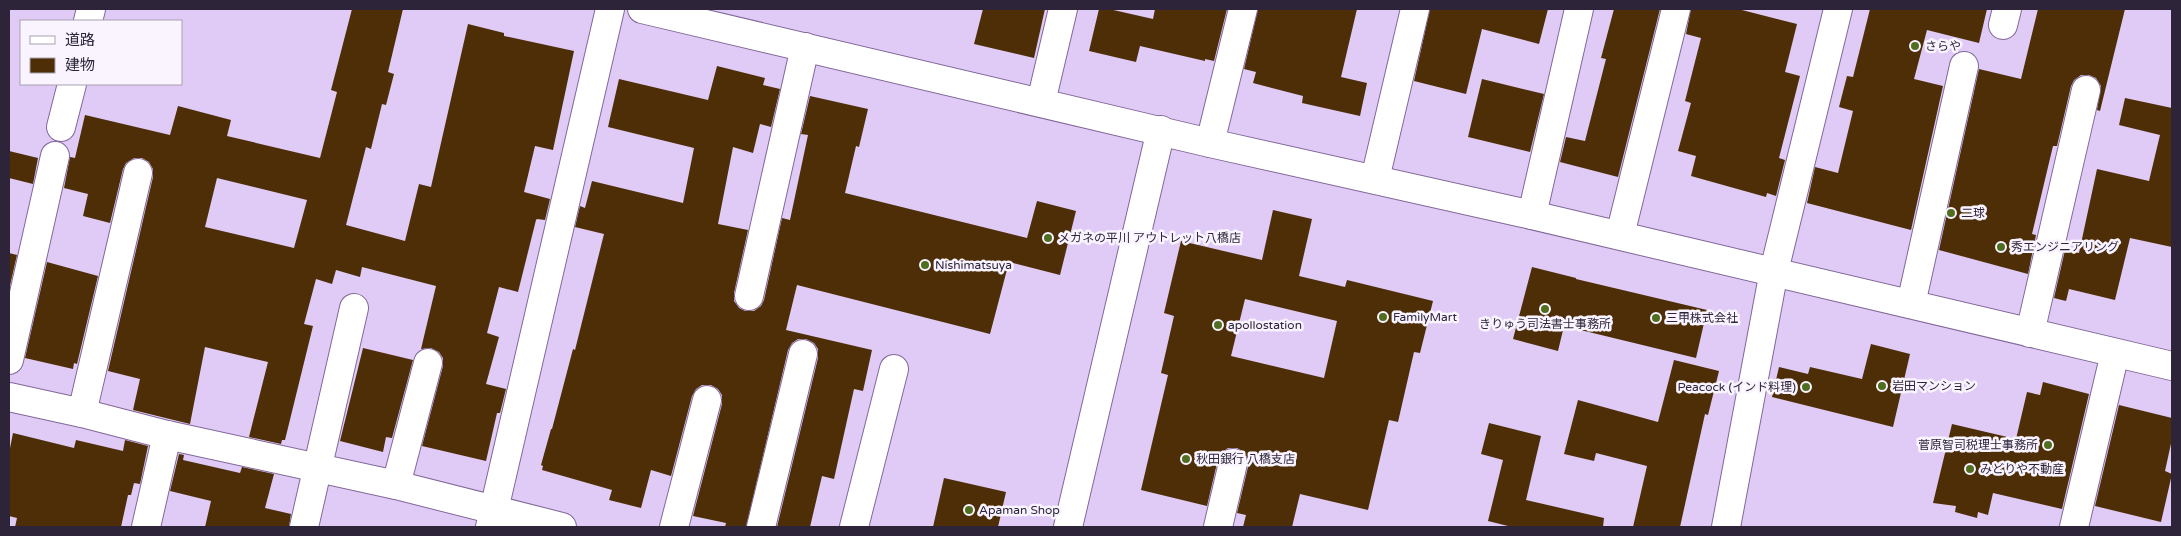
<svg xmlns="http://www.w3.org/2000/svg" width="2181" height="536" viewBox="0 0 2181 536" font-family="'Varela Round','Noto Sans JP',sans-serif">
	<rect width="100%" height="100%" fill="#e0cbf7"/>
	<g fill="#4d2e06" fill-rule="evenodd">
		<path d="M 352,9 L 403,9 L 388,72 L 394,74 L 386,105 L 382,104 L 371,149 L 366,147 L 346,225 L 405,241 L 419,184 L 431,187 L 468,24 L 504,33 L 504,36 L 574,51 L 553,150 L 535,146 L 524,192 L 550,199 L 545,220 L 537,219 L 536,220 L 518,292 L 499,287 L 487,333 L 499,337 L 486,384 L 506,389 L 500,413 L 497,413 L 486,461 L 422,446 L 443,366 L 443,358 L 439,352 L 431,348 L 421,349 L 436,286 L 362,267 L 360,277 L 336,270 L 332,284 L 316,279 L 304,324 L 313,326 L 285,440 L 282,440 L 281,444 L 249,437 L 268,362 L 205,347 L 190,424 L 133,410 L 140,379 L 108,371 L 153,177 L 153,169 L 149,162 L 142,158 L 134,158 L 126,163 L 123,169 L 110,223 L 83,216 L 88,194 L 64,188 L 70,157 L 75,158 L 85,115 L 170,135 L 178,106 L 231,120 L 227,136 L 320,158 L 337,92 L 331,90 ZM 217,178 L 307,200 L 294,248 L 205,227 Z"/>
		<path d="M 983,9 L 1045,9 L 1034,58 L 974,44 Z"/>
		<path d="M 1099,9 L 1109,9 L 1153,19 L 1155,9 L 1227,9 L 1214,61 L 1205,59 L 1205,61 L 1140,46 L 1136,62 L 1089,51 Z"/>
		<path d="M 1258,9 L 1357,9 L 1341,77 L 1367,83 L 1360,116 L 1302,103 L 1303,96 L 1253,83 L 1256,72 L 1244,69 Z"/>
		<path d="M 1430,9 L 1548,9 L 1539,44 L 1482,29 L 1466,94 L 1414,81 Z"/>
		<path d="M 1614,9 L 1660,9 L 1618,177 L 1560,162 L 1566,137 L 1585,141 L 1606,59 L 1601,58 Z"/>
		<path d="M 1691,9 L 1738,9 L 1797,24 L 1785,72 L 1800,76 L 1779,158 L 1785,160 L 1776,196 L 1767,193 L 1766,197 L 1691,176 L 1696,156 L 1678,151 L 1691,103 L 1685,101 L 1701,38 L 1686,34 Z"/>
		<path d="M 1870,9 L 1987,9 L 1979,43 L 1927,30 L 1914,79 L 1943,86 L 1911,230 L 1807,203 L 1815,167 L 1838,173 L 1853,111 L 1839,107 L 1847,76 L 1853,77 Z"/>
		<path d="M 2038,9 L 2125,9 L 2100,111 L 2097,110 L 2101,86 L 2096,78 L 2089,75 L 2081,75 L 2074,80 L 2071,86 L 2057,146 L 2053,146 L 2032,234 L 2036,235 L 2028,274 L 1939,250 L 1979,69 L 2021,79 Z"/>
		<path d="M 717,66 L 765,78 L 763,85 L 780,89 L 771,127 L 760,124 L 753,153 L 733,147 L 718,224 L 748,230 L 734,293 L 734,301 L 739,308 L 745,311 L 754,311 L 761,306 L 764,300 L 782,218 L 790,220 L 808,135 L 801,134 L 810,96 L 868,109 L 859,147 L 856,146 L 845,193 L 1027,238 L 1037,201 L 1076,211 L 1060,275 L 1009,262 L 990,334 L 797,285 L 786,330 L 872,350 L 863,391 L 854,389 L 834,479 L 822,476 L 810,527 L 777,527 L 818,358 L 818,349 L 814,343 L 806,339 L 798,339 L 792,343 L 788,350 L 746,527 L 725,527 L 726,523 L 693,516 L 722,404 L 722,395 L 718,389 L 711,385 L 702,385 L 696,389 L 692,396 L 671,476 L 651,470 L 641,508 L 609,500 L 612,490 L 542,470 L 543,466 L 541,465 L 551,429 L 552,429 L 573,349 L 575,350 L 604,234 L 575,227 L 580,206 L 585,208 L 592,181 L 683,203 L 694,148 L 608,127 L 619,79 L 708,100 Z"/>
		<path d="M 1482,79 L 1544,94 L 1530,152 L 1468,137 Z"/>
		<path d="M 2125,98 L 2172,108 L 2172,247 L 2130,238 L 2115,300 L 2069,289 L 2066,301 L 2054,298 L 2065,250 L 2079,253 L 2097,169 L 2149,181 L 2160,135 L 2119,125 Z"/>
		<path d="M 9,151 L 38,158 L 33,184 L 9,178 Z"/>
		<path d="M 1273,210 L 1312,219 L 1299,276 L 1345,287 L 1347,280 L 1433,301 L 1420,353 L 1414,352 L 1398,422 L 1389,420 L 1368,510 L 1300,494 L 1292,527 L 1243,527 L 1246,515 L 1237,513 L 1248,467 L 1248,459 L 1244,452 L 1237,448 L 1228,448 L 1221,453 L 1218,459 L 1207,506 L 1141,490 L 1168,375 L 1161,373 L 1174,316 L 1164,313 L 1181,241 L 1262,260 ZM 1245,299 L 1337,321 L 1324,378 L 1231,356 Z"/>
		<path d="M 9,253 L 17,255 L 9,290 Z"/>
		<path d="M 47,262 L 98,276 L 77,364 L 74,363 L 73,369 L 25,358 Z"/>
		<path d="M 1532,267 L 1576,278 L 1576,279 L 1707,310 L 1696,358 L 1564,326 L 1558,351 L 1513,339 Z"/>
		<path d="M 1871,344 L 1910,354 L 1893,427 L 1772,397 L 1779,367 L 1808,374 L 1810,367 L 1862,379 Z"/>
		<path d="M 363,348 L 413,360 L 392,438 L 386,437 L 383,452 L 340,441 Z"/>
		<path d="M 1674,360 L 1719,371 L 1708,415 L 1705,414 L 1680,527 L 1633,527 L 1647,466 L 1596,453 L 1594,461 L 1564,454 L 1578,400 L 1658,422 Z"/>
		<path d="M 2043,382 L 2089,394 L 2062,509 L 1993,493 L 1988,515 L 1978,512 L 1977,518 L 1955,512 L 1956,506 L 1933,503 L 1952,424 L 2016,439 L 2027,392 L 2040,395 Z"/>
		<path d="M 2119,405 L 2172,418 L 2172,439 L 2165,471 L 2172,474 L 2161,522 L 2095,506 Z"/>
		<path d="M 1489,423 L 1541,436 L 1526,500 L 1604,518 L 1603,527 L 1512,527 L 1488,521 L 1503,460 L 1481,454 Z"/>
		<path d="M 13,433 L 74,448 L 76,440 L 123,451 L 125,440 L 148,446 L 140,484 L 134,483 L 131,495 L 128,495 L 121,527 L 15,527 L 17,518 L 9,516 L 9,453 Z"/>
		<path d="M 179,454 L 184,455 L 183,460 L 240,473 L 242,467 L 274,474 L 265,508 L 291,514 L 289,527 L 205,527 L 211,501 L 170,491 Z"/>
		<path d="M 944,478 L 1006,492 L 998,527 L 933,527 Z"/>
	</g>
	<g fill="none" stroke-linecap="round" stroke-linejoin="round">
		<g stroke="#816899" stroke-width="30">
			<g id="minor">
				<path d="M 642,9 L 1210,143 L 1523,213 L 2172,366"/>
				<path d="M 88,21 L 91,9"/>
				<path d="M 2003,25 L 2007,9"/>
				<path d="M 1041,102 L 1063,9"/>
				<path d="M 61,127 L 72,84"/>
				<path d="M 1210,143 L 1243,9"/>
				<path d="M 1375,179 L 1415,9"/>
				<path d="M 1532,215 L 1579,9"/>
				<path d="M 1620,235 L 1676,9"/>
				<path d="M 749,296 L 805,47"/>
				<path d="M 1911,304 L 1964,66"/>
				<path d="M 2030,333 L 2086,90"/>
				<path d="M 9,360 L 55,156"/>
				<path d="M 9,397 L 82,413 L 167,435 L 396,485 L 562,527"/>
				<path d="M 82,413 L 138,173"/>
				<path d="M 396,485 L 428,363"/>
				<path d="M 146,527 L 167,435"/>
				<path d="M 304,527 L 354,308"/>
				<path d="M 490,527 L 610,9"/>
				<path d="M 674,527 L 707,400"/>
				<path d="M 761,527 L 803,354"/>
				<path d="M 854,527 L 894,369"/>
				<path d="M 1068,527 L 1161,130"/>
				<path d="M 1218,527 L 1233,463"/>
				<path d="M 1726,527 L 1774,271 L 1838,9"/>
				<path d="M 2074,527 L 2115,353"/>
			</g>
		</g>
		<use href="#minor" stroke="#fff" stroke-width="28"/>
	</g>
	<g fill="#516d20" stroke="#f9f4ff" stroke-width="2">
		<circle cx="1915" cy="46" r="5"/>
		<circle cx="1951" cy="213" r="5"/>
		<circle cx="1048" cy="238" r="5"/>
		<circle cx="2001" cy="247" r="5"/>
		<circle cx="925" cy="265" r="5"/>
		<circle cx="1545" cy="309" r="5"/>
		<circle cx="1383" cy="317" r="5"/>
		<circle cx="1656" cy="318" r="5"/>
		<circle cx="1218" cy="325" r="5"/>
		<circle cx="1882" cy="386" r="5"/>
		<circle cx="1806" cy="387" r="5"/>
		<circle cx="2048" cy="445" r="5"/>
		<circle cx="1186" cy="459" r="5"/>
		<circle cx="1970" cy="469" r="5"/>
		<circle cx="969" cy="510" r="5"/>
	</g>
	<g text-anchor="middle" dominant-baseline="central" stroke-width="5" stroke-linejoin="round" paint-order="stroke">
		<g font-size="12" fill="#2e2439" stroke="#f9f4ff" text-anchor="start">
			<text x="1925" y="46">さらや</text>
			<text x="1961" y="213">二球</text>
			<text x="1058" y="238">メガネの平川 アウトレット八橋店</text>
			<text x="2011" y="247">秀エンジニアリング</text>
			<text x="935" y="265">Nishimatsuya</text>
			<text x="1393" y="317">FamilyMart</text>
			<text x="1666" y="318">三甲株式会社</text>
			<text x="1545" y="324" text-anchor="middle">きりゅう司法書士事務所</text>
			<text x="1228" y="325">apollostation</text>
			<text x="1892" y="386">岩田マンション</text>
			<text x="1796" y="387" text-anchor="end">Peacock (インド料理)</text>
			<text x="2038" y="445" text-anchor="end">菅原智司税理士事務所</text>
			<text x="1196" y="459">秋田銀行 八橋支店</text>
			<text x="1980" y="469">みどりや不動産</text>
			<text x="979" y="510">Apaman Shop</text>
		</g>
	</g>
	<rect width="2181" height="536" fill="none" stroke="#2e2439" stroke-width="20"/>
	<rect x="20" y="20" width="162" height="65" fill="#f9f4ff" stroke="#a8a1b0"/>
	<rect x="30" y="36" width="25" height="8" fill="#ffffff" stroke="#a8a1b0"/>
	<text x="65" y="45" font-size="15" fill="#2e2439">道路</text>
	<rect x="30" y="58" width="25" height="15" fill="#4d2e06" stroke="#a8a1b0"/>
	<text x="65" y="70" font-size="15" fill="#2e2439">建物</text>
</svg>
